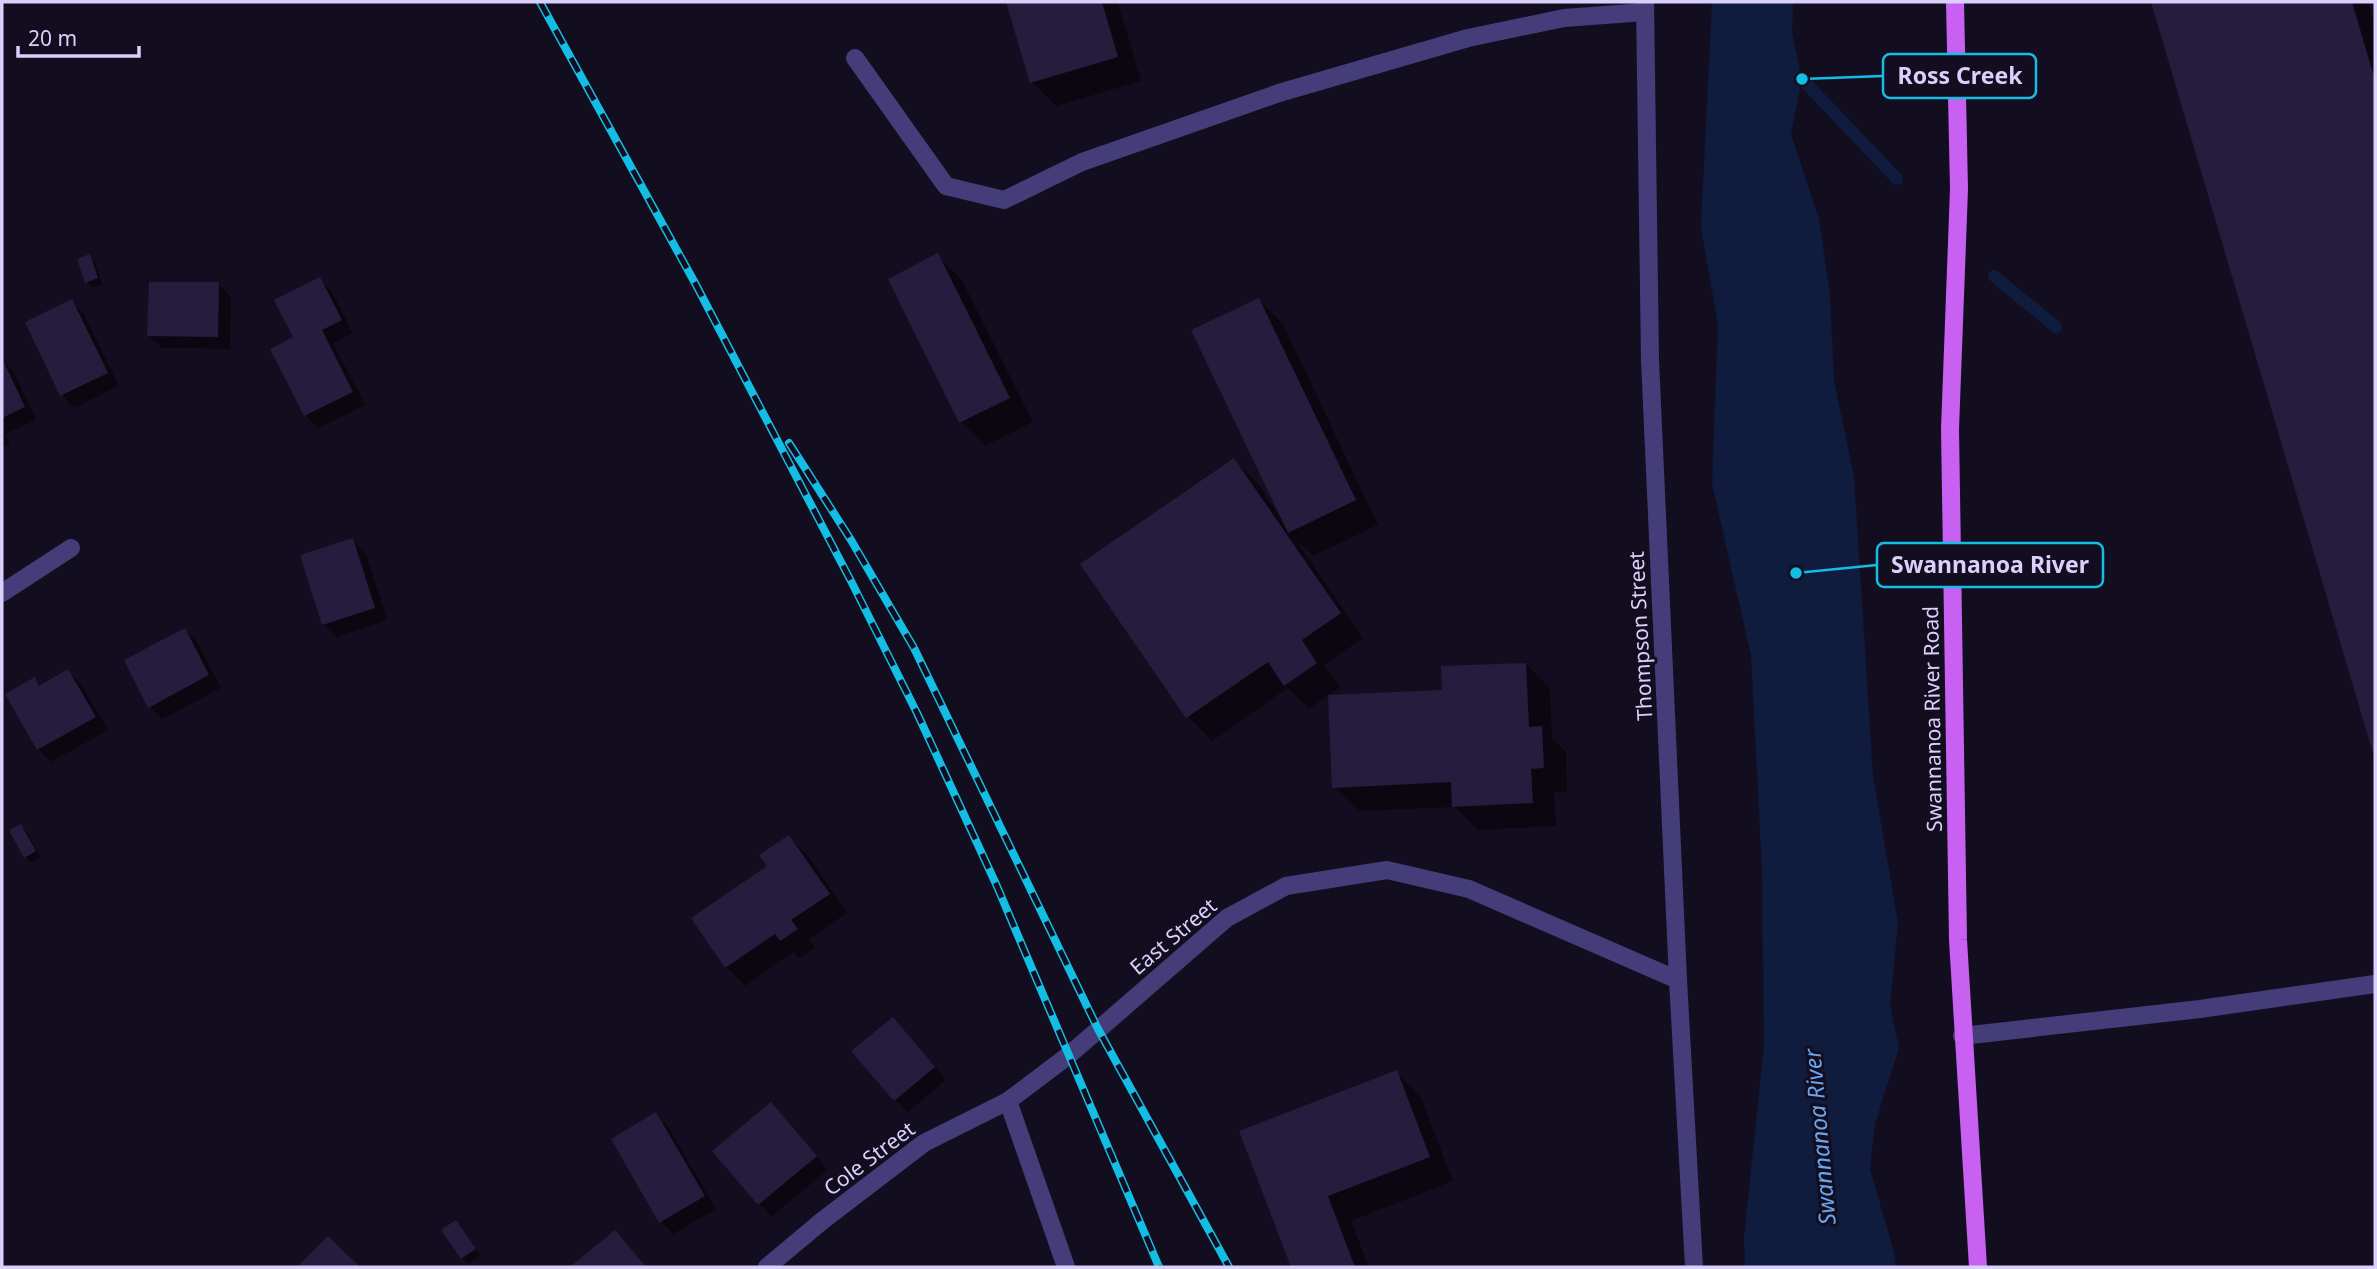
<svg xmlns="http://www.w3.org/2000/svg" width="2377" height="1269" viewBox="0 0 2377 1269" font-family="'Noto Sans',sans-serif">
	<rect width="100%" height="100%" fill="#130e1f"/>
	<path fill="#0f1c3d" d="M 1712,2 L 1793,2 L 1792,33 L 1802,79 L 1791,134 L 1819,219 L 1830,295 L 1834,381 L 1854,476 L 1873,776 L 1898,923 L 1890,1005 L 1899,1048 L 1875,1124 L 1870,1169 L 1894,1252 L 1896,1267 L 1745,1267 L 1744,1237 L 1764,1045 L 1762,870 L 1751,655 L 1712,484 L 1718,325 L 1701,227 Z"/>
	<g fill="#0007">
		<path d="M 1008,2 L 1118,2 L 1141,81 L 1056,106 L 1032,82 Z"/>
		<path d="M 2153,2 L 2368,2 L 2375,27 L 2375,756 Z"/>
		<path d="M 89,256 L 95,262 L 102,284 L 93,288 L 87,282 Z"/>
		<path d="M 938,256 L 962,280 L 1033,422 L 985,446 L 961,422 Z"/>
		<path d="M 319,279 L 332,292 L 353,333 L 333,343 L 365,405 L 318,428 L 305,415 Z"/>
		<path d="M 218,284 L 231,297 L 230,349 L 162,348 L 149,336 Z"/>
		<path d="M 1259,300 L 1283,324 L 1378,525 L 1313,556 L 1301,544 L 1299,545 L 1363,638 L 1324,665 L 1340,687 L 1309,709 L 1288,688 L 1212,741 L 1188,717 L 1083,564 L 1234,460 L 1258,484 L 1278,514 L 1280,513 Z"/>
		<path d="M 71,301 L 84,314 L 119,386 L 74,408 L 62,395 L 27,323 Z"/>
		<path d="M 2,360 L 14,372 L 36,420 L 5,434 L 10,444 L 2,448 Z"/>
		<path d="M 353,540 L 366,553 L 387,620 L 336,637 L 323,624 Z"/>
		<path d="M 185,630 L 197,642 L 221,688 L 162,719 L 150,707 Z"/>
		<path d="M 1526,664 L 1550,689 L 1552,739 L 1566,752 L 1567,792 L 1554,792 L 1556,826 L 1478,830 L 1455,807 L 1358,811 L 1334,787 L 1444,691 Z"/>
		<path d="M 68,671 L 81,684 L 108,730 L 51,762 L 38,749 L 7,695 L 34,679 L 41,687 Z"/>
		<path d="M 21,826 L 27,832 L 41,858 L 32,863 L 26,857 Z"/>
		<path d="M 789,837 L 808,856 L 847,913 L 809,939 L 815,948 L 800,958 L 793,952 L 745,986 L 726,967 L 769,866 Z"/>
		<path d="M 893,1019 L 946,1080 L 907,1113 L 854,1051 Z"/>
		<path d="M 1396,1072 L 1420,1096 L 1453,1181 L 1351,1221 L 1369,1267 L 1293,1267 L 1242,1132 Z"/>
		<path d="M 771,1104 L 828,1170 L 771,1217 L 715,1151 Z"/>
		<path d="M 656,1114 L 668,1127 L 716,1209 L 673,1234 L 661,1222 Z"/>
		<path d="M 461,1228 L 480,1255 L 468,1264 L 462,1258 Z"/>
		<path d="M 615,1232 L 646,1267 L 572,1267 Z"/>
	</g>
	<g fill="none" stroke-linecap="round" stroke-linejoin="round">
		<g stroke="#0f1c3d" stroke-width="12">
			<path d="M 1787,78 L 1802,79 L 1897,179"/>
			<path d="M 1994,276 L 2056,327"/>
		</g>
	</g>
	<g fill="#261c3e">
		<path d="M 1006,2 L 1102,2 L 1118,57 L 1030,83 Z"/>
		<path d="M 2151,2 L 2352,2 L 2375,80 L 2375,760 Z"/>
		<path d="M 938,253 L 1010,398 L 959,423 L 888,279 Z"/>
		<path d="M 90,254 L 98,278 L 85,283 L 77,259 Z"/>
		<path d="M 320,277 L 342,320 L 322,330 L 353,392 L 304,416 L 270,349 L 293,337 L 274,300 Z"/>
		<path d="M 149,282 L 219,282 L 218,337 L 147,336 Z"/>
		<path d="M 1259,298 L 1356,500 L 1288,533 L 1191,330 Z"/>
		<path d="M 72,299 L 108,373 L 60,396 L 25,322 Z"/>
		<path d="M 2,358 L 25,407 L 2,418 Z"/>
		<path d="M 1234,458 L 1341,613 L 1302,640 L 1317,663 L 1284,686 L 1268,662 L 1186,718 L 1080,564 Z"/>
		<path d="M 353,538 L 375,608 L 322,625 L 300,555 Z"/>
		<path d="M 185,628 L 209,675 L 148,708 L 124,660 Z"/>
		<path d="M 1526,663 L 1529,727 L 1542,726 L 1544,768 L 1531,769 L 1533,803 L 1452,807 L 1451,782 L 1332,788 L 1328,695 L 1442,690 L 1441,666 Z"/>
		<path d="M 68,669 L 96,717 L 37,750 L 5,694 L 35,677 L 39,686 Z"/>
		<path d="M 21,824 L 36,851 L 24,858 L 9,830 Z"/>
		<path d="M 789,835 L 830,894 L 791,920 L 798,929 L 780,941 L 775,934 L 725,968 L 691,918 L 767,866 L 759,855 Z"/>
		<path d="M 893,1017 L 935,1067 L 894,1101 L 851,1051 Z"/>
		<path d="M 1397,1070 L 1430,1157 L 1328,1196 L 1355,1267 L 1291,1267 L 1239,1131 Z"/>
		<path d="M 771,1102 L 817,1156 L 758,1205 L 712,1151 Z"/>
		<path d="M 656,1112 L 705,1196 L 659,1223 L 611,1139 Z"/>
		<path d="M 456,1220 L 476,1249 L 461,1259 L 441,1230 Z"/>
		<path d="M 615,1230 L 646,1267 L 570,1267 Z"/>
		<path d="M 328,1236 L 360,1267 L 297,1267 Z"/>
	</g>
	<g fill="none" stroke-linecap="round" stroke-linejoin="round">
		<g stroke="#453d7a" stroke-width="18">
			<path d="M 1645,2 L 1650,360 L 1678,980 L 1694,1267"/>
			<path d="M 855,58 L 946,186 L 1004,200 L 1082,162 L 1279,93 L 1468,38 L 1564,18 L 1645,12"/>
			<path d="M 2,593 L 71,548"/>
			<path d="M 1962,1036 L 2200,1009 L 2375,984"/>
			<path d="M 1008,1101 L 1066,1267"/>
			<path d="M 767,1267 L 822,1221 L 924,1143 L 1008,1101 L 1069,1055 L 1227,918 L 1286,886 L 1387,870 L 1469,889 L 1678,980"/>
		</g>
		<path stroke="#c861f1" stroke-width="18" d="M 1955,2 L 1959,189 L 1950,429 L 1958,940 L 1978,1267"/>
		<g stroke="#14bde4" stroke-width="8">
			<g id="rail">
				<path d="M 540,2 L 695,283 L 852,583 L 917,713 L 996,884 L 1159,1267"/>
				<path d="M 789,443 L 851,540 L 914,648 L 1098,1029 L 1229,1267"/>
			</g>
		</g>
		<use href="#rail" stroke="#130e1f" stroke-width="5" stroke-dasharray="16" stroke-linecap="butt"/>
	</g>
	<g text-anchor="middle" dominant-baseline="central" stroke-width="6" stroke-linejoin="round" paint-order="stroke">
		<g font-size="21" fill="#d9d0fb" stroke="#130e1f">
			<text transform="translate(1640 636) rotate(-93)">Thompson Street</text>
			<text transform="translate(1932 719) rotate(-91)">Swannanoa River Road</text>
			<text transform="translate(1173 936) rotate(-40)">East Street</text>
			<text transform="translate(869 1158) rotate(-37)">Cole Street</text>
		</g>
		<g font-size="23" font-style="italic" fill="#68a6f2" stroke="#130e1f">
			<text transform="translate(1819 1137) rotate(-95)">Swannanoa River</text>
		</g>
	</g>
	<path fill="none" stroke="#14bde4" stroke-width="2.5" d="M1802 79L1883 76M1796 573L1877 565"/>
	<g fill="#14bde4" stroke="#130e1f" stroke-width="2.5">
		<circle cx="1802" cy="79" r="7"/>
		<circle cx="1796" cy="573" r="7"/>
	</g>
	<g fill="#130e1f" stroke="#14bde4" stroke-width="2.5">
		<rect x="1883" y="54" width="153" height="44" rx="7"/>
		<rect x="1877" y="543" width="226" height="44" rx="7"/>
	</g>
	<g font-size="23" text-anchor="middle" font-weight="bold" fill="#d9d0fb">
		<text x="1960" y="84">Ross Creek</text>
		<text x="1990" y="573">Swannanoa River</text>
	</g>
	<rect width="2377" height="1269" fill="none" stroke="#d9d0fb" stroke-width="7"/>
	<path d="M18 46v10h121v-10" fill="none" stroke="#d9d0fb" stroke-width="3.5"/>
	<text x="28" y="46" font-size="21" fill="#d9d0fb" stroke="#130e1f" stroke-width="5" paint-order="stroke">20 m</text>
</svg>
